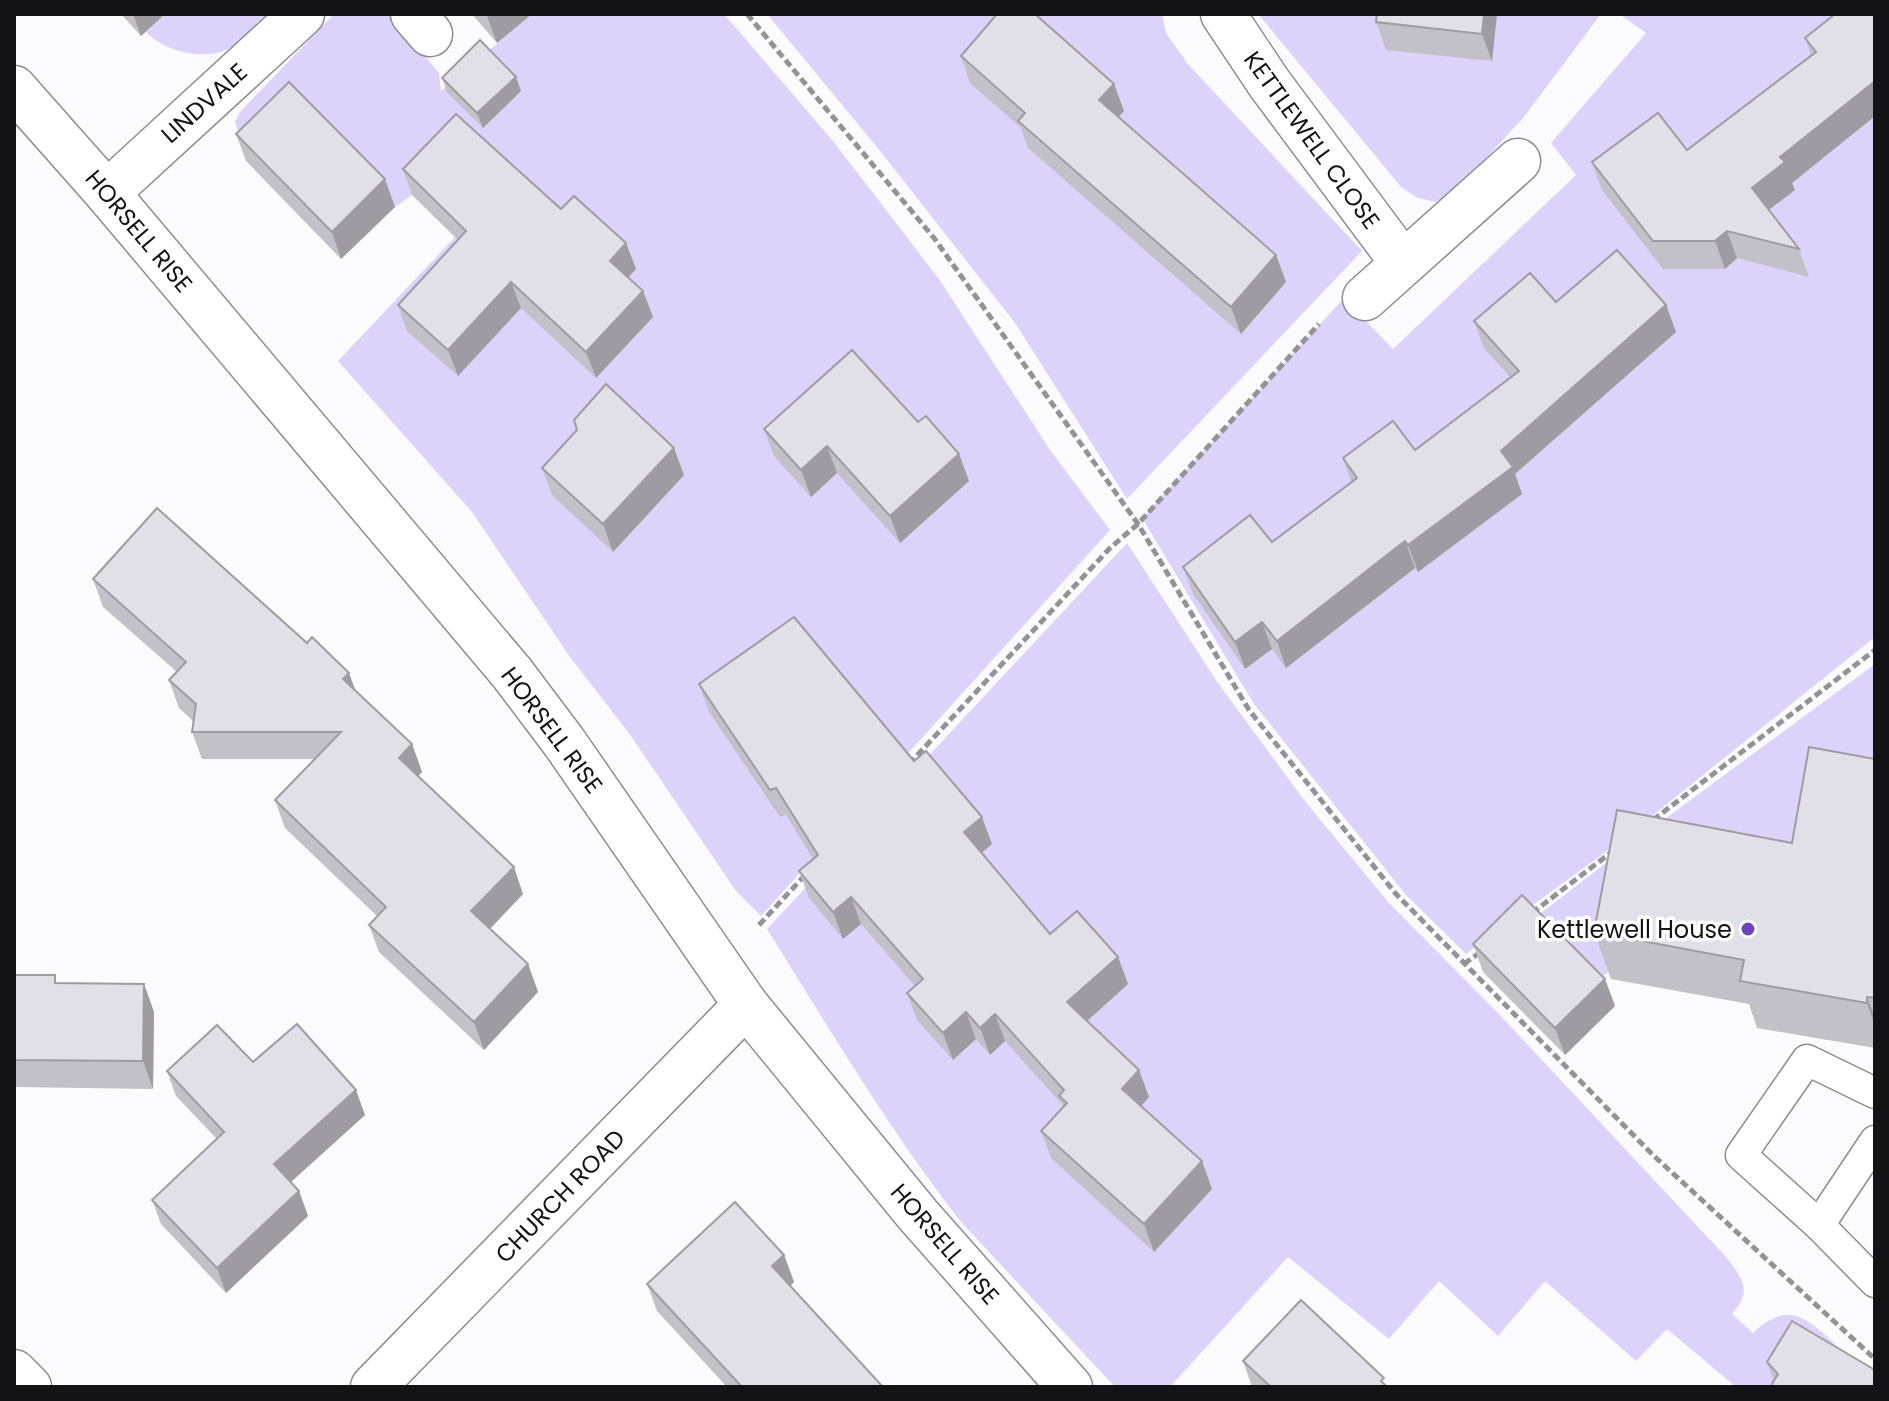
<svg xmlns="http://www.w3.org/2000/svg" width="1889" height="1401" viewBox="0 0 1889 1401" font-family="Poppins,sans-serif">
	<rect width="100%" height="100%" fill="#fbfbfe"/>
	<g fill="#dcd3fa">
		<path d="M 165,14 L 269,14 C 256,25 244,40 230,48 C 206,62 163,51 146,32 Z"/>
		<path d="M 334,14 L 389,14 L 439,73 L 441,91 L 532,14 L 724,14 L 833,141 L 939,279 L 1050,450 L 1110,530 L 761,916 L 736,891 L 631,736 L 570,657 L 472,512 L 338,361 L 491,199 L 449,157 L 412,195 L 395,207 L 300,110 L 241,140 L 235,122 L 239,113 Z"/>
		<path d="M 767,14 L 1162,14 L 1166,33 L 1187,63 L 1362,251 L 1127,499 L 1015,323 L 881,152 Z"/>
		<path d="M 1258,14 L 1601,14 L 1524,117 L 1454,193 L 1435,202 L 1418,198 L 1402,188 Z"/>
		<path d="M 1619,14 L 1875,14 L 1875,637 L 1622,840 L 1466,954 L 1406,895 L 1254,704 L 1142,518 L 1344,298 L 1393,349 L 1576,175 L 1551,143 L 1646,33 Z"/>
		<path d="M 1127,543 L 1218,683 L 1304,800 L 1389,903 L 1498,1013 L 1727,1258 C 1744,1281 1752,1291 1732,1314 L 1753,1333 C 1763,1323 1776,1314 1791,1315 C 1815,1316 1858,1369 1875,1387 L 1736,1387 L 1667,1329 L 1636,1361 L 1545,1281 L 1498,1336 L 1439,1281 L 1389,1339 L 1288,1257 L 1170,1387 L 1115,1387 L 961,1222 C 889,1130 829,1028 767,929 Z"/>
		<path d="M 1875,664 L 1875,803 L 1809,890 L 1613,968 L 1596,983 L 1532,920 L 1624,849 Z"/>
	</g>
	<g fill="none" stroke-linecap="round" stroke-linejoin="round">
		<g stroke="#8d8b94" stroke-width="33">
			<g id="lane">
				<path d="M 1875,1093 L 1807,1060 L 1741,1155 L 1819,1225 L 1875,1282"/>
				<path d="M 1819,1225 L 1875,1141"/>
			</g>
		</g>
		<g stroke="#8d8b94" stroke-width="47">
			<g id="street">
				<path d="M 413,14 L 430,34"/>
				<path d="M 1223,14 L 1269,83 L 1403,263"/>
				<path d="M 14,88 L 107,193 L 512,673 L 564,742 L 746,1005 L 918,1215 L 1070,1387"/>
				<path d="M 107,193 L 302,14"/>
				<path d="M 1365,298 L 1518,161"/>
				<path d="M 14,1372 L 29,1387"/>
				<path d="M 373,1387 L 746,1005"/>
			</g>
		</g>
		<g stroke="#939396" stroke-width="5" stroke-dasharray="8 4" stroke-linecap="butt">
			<path d="M 747,14 L 934,238 L 1138,524 L 1249,710 L 1396,894 L 1654,1156 L 1875,1359"/>
			<path d="M 909,764 L 1110,548 L 1138,524 L 1319,324"/>
			<path d="M 1653,820 L 1875,650"/>
			<path d="M 1532,913 L 1613,851"/>
			<path d="M 759,925 L 806,874"/>
			<path d="M 1464,964 L 1479,953"/>
		</g>
		<use href="#lane" stroke="#fff" stroke-width="30"/>
		<use href="#street" stroke="#fff" stroke-width="44"/>
	</g>
	<g fill="#c2c0c8">
		<path d="M 121,14 L 165,14 L 141,36 Z"/>
		<path d="M 472,14 L 532,14 L 497,43 Z"/>
		<path d="M 1497,14 L 1492,61 L 1386,50 L 1376,22 Z"/>
		<path d="M 1875,14 L 1875,116 L 1792,183 L 1795,190 L 1769,210 L 1799,249 L 1809,277 L 1737,258 L 1725,269 L 1663,269 L 1602,190 L 1592,162 L 1687,150 L 1811,55 L 1805,38 Z"/>
		<path d="M 961,56 L 1114,84 L 1124,111 L 1119,117 L 1276,255 L 1286,282 L 1241,334 L 1028,148 L 1021,128 L 970,83 Z"/>
		<path d="M 442,78 L 521,91 L 483,128 L 447,92 Z"/>
		<path d="M 236,134 L 395,207 L 341,259 L 246,161 Z"/>
		<path d="M 403,169 L 561,209 L 626,243 L 636,269 L 628,277 L 643,291 L 653,317 L 596,378 L 521,308 L 458,376 L 407,331 L 398,305 L 458,240 L 412,195 Z"/>
		<path d="M 1556,302 L 1666,305 L 1676,332 L 1515,474 L 1522,494 L 1418,572 L 1415,568 L 1286,668 L 1272,649 L 1245,669 L 1193,594 L 1183,567 L 1272,542 L 1351,482 L 1343,458 L 1415,450 L 1511,378 L 1484,348 L 1474,321 Z"/>
		<path d="M 918,422 L 959,454 L 969,481 L 900,543 L 837,473 L 811,497 L 774,456 L 764,429 Z"/>
		<path d="M 542,468 L 684,475 L 613,552 L 552,495 Z"/>
		<path d="M 93,579 L 356,691 L 412,744 L 422,772 L 418,776 L 523,894 L 490,929 L 528,964 L 538,992 L 484,1050 L 379,952 L 369,925 L 377,916 L 285,828 L 275,800 L 315,759 L 202,759 L 192,732 L 193,721 L 179,708 L 169,680 L 177,672 L 103,607 Z"/>
		<path d="M 699,684 L 914,761 L 992,844 L 982,853 L 1050,934 L 1118,957 L 1128,984 L 1087,1021 L 1139,1070 L 1149,1097 L 1141,1106 L 1212,1189 L 1154,1252 L 1051,1158 L 1041,1131 L 1063,1107 L 1062,1104 L 1005,1041 L 990,1055 L 976,1039 L 953,1060 L 917,1020 L 907,993 L 915,986 L 861,924 L 843,939 L 809,898 L 799,871 L 813,859 L 786,815 L 780,817 L 709,712 Z"/>
		<path d="M 1875,759 L 1875,1048 L 1757,1028 L 1749,1004 L 1611,979 L 1594,932 L 1792,843 Z"/>
		<path d="M 1473,944 L 1605,979 L 1615,1006 L 1565,1055 L 1483,972 Z"/>
		<path d="M 14,975 L 58,983 L 144,984 L 154,1012 L 153,1089 L 14,1087 Z"/>
		<path d="M 253,1062 L 365,1115 L 291,1182 L 299,1191 L 308,1216 L 226,1293 L 161,1224 L 152,1200 L 217,1139 L 176,1096 L 167,1071 Z"/>
		<path d="M 784,1255 L 794,1282 L 790,1286 L 883,1387 L 727,1387 L 657,1311 L 647,1284 Z"/>
		<path d="M 1243,1361 L 1387,1387 L 1252,1387 Z"/>
		<path d="M 1767,1362 L 1875,1370 L 1774,1380 Z"/>
	</g>
	<g fill="#9e9ca2">
		<path d="M 133,14 L 165,14 L 141,36 Z"/>
		<path d="M 490,14 L 532,14 L 497,43 L 487,16 Z"/>
		<path d="M 1484,14 L 1497,14 L 1492,61 L 1482,34 Z"/>
		<path d="M 516,77 L 521,91 L 483,128 L 477,113 Z"/>
		<path d="M 1875,81 L 1875,116 L 1792,183 L 1795,190 L 1762,215 L 1752,188 L 1780,157 Z"/>
		<path d="M 1114,84 L 1124,111 L 1109,127 L 1099,100 Z"/>
		<path d="M 385,179 L 395,207 L 341,259 L 332,232 Z"/>
		<path d="M 1727,231 L 1737,258 L 1725,269 L 1715,241 Z"/>
		<path d="M 626,243 L 636,269 L 619,287 L 610,261 Z"/>
		<path d="M 1276,255 L 1286,282 L 1241,334 L 1231,307 Z"/>
		<path d="M 511,282 L 521,308 L 458,376 L 448,350 Z"/>
		<path d="M 643,291 L 653,317 L 596,378 L 586,352 Z"/>
		<path d="M 1666,305 L 1676,332 L 1515,474 L 1522,494 L 1418,572 L 1408,545 L 1501,451 Z"/>
		<path d="M 827,446 L 837,473 L 811,497 L 801,470 Z"/>
		<path d="M 674,448 L 684,475 L 613,552 L 603,524 Z"/>
		<path d="M 959,454 L 969,481 L 900,543 L 890,516 Z"/>
		<path d="M 1405,541 L 1415,568 L 1286,668 L 1277,641 Z"/>
		<path d="M 1262,622 L 1272,649 L 1245,669 L 1235,642 Z"/>
		<path d="M 349,673 L 359,700 L 343,679 Z"/>
		<path d="M 412,744 L 422,772 L 409,785 L 399,758 Z"/>
		<path d="M 982,817 L 992,844 L 974,859 L 964,832 Z"/>
		<path d="M 514,867 L 523,894 L 481,938 L 471,911 Z"/>
		<path d="M 851,897 L 861,924 L 843,939 L 833,912 Z"/>
		<path d="M 1118,957 L 1128,984 L 1077,1030 L 1067,1002 Z"/>
		<path d="M 528,964 L 538,992 L 484,1050 L 474,1022 Z"/>
		<path d="M 1605,979 L 1615,1006 L 1565,1055 L 1555,1028 Z"/>
		<path d="M 144,984 L 154,1012 L 153,1089 L 143,1061 Z"/>
		<path d="M 1867,997 L 1875,1018 L 1875,1025 L 1867,1003 Z"/>
		<path d="M 966,1012 L 976,1039 L 953,1060 L 943,1033 Z"/>
		<path d="M 995,1014 L 1005,1041 L 990,1055 L 980,1028 Z"/>
		<path d="M 1139,1070 L 1149,1097 L 1132,1116 L 1122,1089 Z"/>
		<path d="M 356,1090 L 365,1115 L 283,1189 L 274,1164 Z"/>
		<path d="M 1202,1161 L 1212,1189 L 1154,1252 L 1144,1224 Z"/>
		<path d="M 299,1191 L 308,1216 L 226,1293 L 217,1268 Z"/>
		<path d="M 784,1255 L 794,1282 L 782,1294 L 772,1266 Z"/>
	</g>
	<g fill="#e1dfe8" stroke="#9e9ca2" stroke-width="2">
		<path d="M 997,14 L 1035,14 L 1114,84 L 1099,100 L 1276,255 L 1231,307 L 1018,121 L 1025,113 L 961,56 Z"/>
		<path d="M 1377,14 L 1484,14 L 1482,34 L 1376,22 Z"/>
		<path d="M 1835,14 L 1875,14 L 1875,81 L 1780,157 L 1785,162 L 1752,188 L 1799,249 L 1727,231 L 1715,241 L 1653,241 L 1592,162 L 1658,113 L 1687,150 L 1816,52 L 1805,38 Z"/>
		<path d="M 480,40 L 516,77 L 477,113 L 442,78 Z"/>
		<path d="M 289,82 L 385,179 L 332,232 L 236,134 Z"/>
		<path d="M 456,114 L 561,209 L 574,196 L 626,243 L 610,261 L 643,291 L 586,352 L 511,282 L 448,350 L 398,305 L 466,231 L 403,169 Z"/>
		<path d="M 1617,250 L 1666,305 L 1501,451 L 1513,467 L 1408,545 L 1405,541 L 1277,641 L 1262,622 L 1235,642 L 1183,567 L 1250,515 L 1272,542 L 1357,478 L 1343,458 L 1393,421 L 1415,450 L 1519,371 L 1474,321 L 1530,273 L 1556,302 Z"/>
		<path d="M 852,350 L 918,422 L 926,416 L 959,454 L 890,516 L 827,446 L 801,470 L 764,429 Z"/>
		<path d="M 606,384 L 674,448 L 603,524 L 542,468 L 577,430 L 574,420 Z"/>
		<path d="M 157,508 L 307,643 L 312,637 L 349,673 L 343,679 L 412,744 L 399,758 L 514,867 L 471,911 L 528,964 L 474,1022 L 369,925 L 386,907 L 275,800 L 341,732 L 192,732 L 196,704 L 169,680 L 186,662 L 93,579 Z"/>
		<path d="M 794,617 L 914,761 L 926,751 L 982,817 L 964,832 L 1050,934 L 1077,911 L 1118,957 L 1067,1002 L 1139,1070 L 1122,1089 L 1202,1161 L 1144,1224 L 1041,1131 L 1067,1103 L 1059,1096 L 1064,1090 L 995,1014 L 980,1028 L 966,1012 L 943,1033 L 907,993 L 923,979 L 851,897 L 833,912 L 799,871 L 818,855 L 776,788 L 770,790 L 699,684 Z"/>
		<path d="M 1809,747 L 1875,759 L 1875,998 L 1867,997 L 1867,1003 L 1740,981 L 1744,960 L 1594,932 L 1617,810 L 1792,843 Z"/>
		<path d="M 1522,895 L 1605,979 L 1555,1028 L 1473,944 Z"/>
		<path d="M 14,975 L 55,975 L 55,983 L 144,984 L 143,1061 L 14,1060 Z"/>
		<path d="M 297,1024 L 356,1090 L 274,1164 L 299,1191 L 217,1268 L 152,1200 L 224,1132 L 167,1071 L 217,1025 L 253,1062 Z"/>
		<path d="M 735,1202 L 784,1255 L 772,1266 L 883,1387 L 742,1387 L 647,1284 Z"/>
		<path d="M 1301,1300 L 1384,1378 L 1381,1381 L 1387,1387 L 1271,1387 L 1243,1361 Z"/>
		<path d="M 1792,1321 L 1875,1370 L 1875,1387 L 1770,1387 L 1778,1374 L 1767,1362 Z"/>
	</g>
	<circle fill="#6f43bb" stroke="#fff" stroke-width="3" cx="1748" cy="929" r="8"/>
	<g text-anchor="middle" dominant-baseline="central" stroke-width="7" stroke-linejoin="round" paint-order="stroke">
		<g font-size="24" fill="#131316" stroke="#fff">
			<text transform="translate(204 103) rotate(-42)">LINDVALE</text>
			<text transform="translate(1312 140) rotate(54)">KETTLEWELL CLOSE</text>
			<text transform="translate(139 231) rotate(50)">HORSELL RISE</text>
			<text transform="translate(552 730) rotate(53)">HORSELL RISE</text>
			<text transform="translate(560 1196) rotate(-46)">CHURCH ROAD</text>
			<text transform="translate(945 1244) rotate(49)">HORSELL RISE</text>
		</g>
		<g font-size="24" fill="#131316" stroke="#fff" text-anchor="end">
			<text x="1732" y="929">Kettlewell House</text>
		</g>
	</g>
	<rect width="1889" height="1401" fill="none" stroke="#131316" stroke-width="32"/>
</svg>
